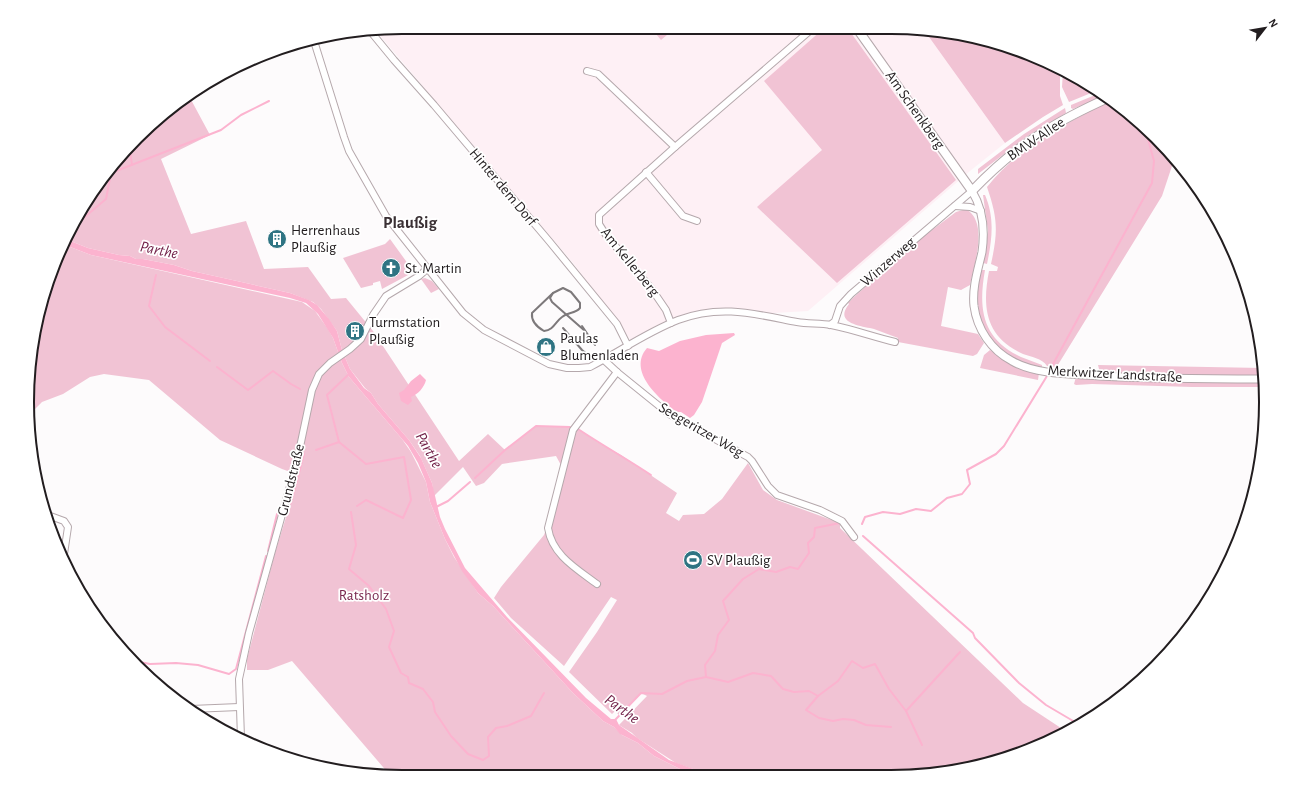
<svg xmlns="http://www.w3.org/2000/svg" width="1293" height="804" viewBox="0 0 1293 804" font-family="'Alegreya Sans',sans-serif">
	<rect width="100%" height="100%" fill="#fdfbfc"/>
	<path fill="#fef0f5" d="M 402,27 L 924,30 L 1005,143 L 970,171 L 808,311 L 759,314 L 732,311 L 689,317 L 633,343 L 573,263 L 376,31 Z"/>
	<g fill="#f1c3d4">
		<path d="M 651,28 L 674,29 L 661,40 Z"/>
		<path d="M 823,29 L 849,30 L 956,180 L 837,283 L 757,207 L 822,150 L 764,81 Z"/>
		<path d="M 924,30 L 940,30 L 1034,55 L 1060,70 L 1060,96 L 1063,105 L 1043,117 L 1005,143 Z"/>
		<path d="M 1063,72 L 1096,91 L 1069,102 L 1062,87 Z"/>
		<path d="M 1100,93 L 1104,96 L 1073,109 L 1071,108 L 1071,105 Z"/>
		<path d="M 189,96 L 210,135 L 161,159 L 191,234 L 246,221 L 264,269 L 308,267 L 331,299 L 346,298 L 373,331 L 459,461 L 488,434 L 505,450 L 536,426 L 570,427 L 578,429 L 599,443 L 621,455 L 677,493 L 666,513 L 679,521 L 683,515 L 704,514 L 722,499 L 748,463 L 763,490 L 777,500 L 840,523 L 840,528 L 1023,703 L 1067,732 L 988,764 L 916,776 L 710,775 L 676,763 L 637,738 L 632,733 L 619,725 L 647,696 L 641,693 L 619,715 L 615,711 L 612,714 L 569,672 L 597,632 L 617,600 L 611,597 L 564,666 L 511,618 L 494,598 L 501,587 L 544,535 L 547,527 L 562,467 L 556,456 L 502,464 L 484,483 L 476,486 L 463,467 L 434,496 L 432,483 L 420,456 L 409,440 L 378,404 L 371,393 L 365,388 L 350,369 L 342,350 L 337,331 L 321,309 L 313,302 L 290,293 L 192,271 L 174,265 L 143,259 L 136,259 L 130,256 L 119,255 L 88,248 L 68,240 L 90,193 L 174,104 Z"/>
		<path d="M 1112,100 L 1119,104 L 1170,152 L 1173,163 L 1162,196 L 1056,368 L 1047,366 C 1042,358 1031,357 1023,354 C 985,337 982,307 989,271 L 997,271 L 998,267 L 991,264 C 998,232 998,219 987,187 C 1019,147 1066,123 1112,100 Z"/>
		<path d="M 1065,108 L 1066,113 L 1026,137 L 978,174 L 978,169 L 1024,134 Z"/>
		<path d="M 983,195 L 985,195 C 995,218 992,240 987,264 L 983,263 L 988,231 Z"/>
		<path d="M 966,209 C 989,222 974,265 970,285 L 961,290 L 948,287 L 941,326 L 978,334 L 984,343 L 977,354 L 973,356 L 898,342 L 898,338 C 890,335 882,332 874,329 C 862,326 833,324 849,304 L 848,303 L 854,297 L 920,239 L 956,212 Z"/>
		<path d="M 390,239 L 411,268 L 410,274 L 382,289 L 380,281 L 373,283 L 373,285 L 361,288 L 343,258 L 385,244 Z"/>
		<path d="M 65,245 L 91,255 L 302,302 L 315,311 L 328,329 L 333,338 L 342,363 L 349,377 L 402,439 L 411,452 L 426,482 L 430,502 L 445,539 L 454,557 L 478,593 L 493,606 L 573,693 L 603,721 L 614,727 L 622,735 L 638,743 L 654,756 L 682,770 L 695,775 L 389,774 L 292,661 L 268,670 L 247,670 L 247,659 L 275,553 L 299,475 L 282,469 L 220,440 L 149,380 L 104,374 L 90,377 L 63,394 L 42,402 L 29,415 L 27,402 L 47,282 Z"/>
		<path d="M 981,270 L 985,270 C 978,309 982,339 1021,357 C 1028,360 1035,362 1042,365 L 1042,368 C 1009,362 981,339 978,304 C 977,292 979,281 981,270 Z"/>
		<path d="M 425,278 L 432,281 L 439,289 L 431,293 L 421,279 Z"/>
		<path d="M 990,350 L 1012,365 L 1023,369 L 1039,373 L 1038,380 L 980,368 L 984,355 Z"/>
		<path d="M 1098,365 L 1263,368 L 1264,376 L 1194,377 L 1100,373 Z"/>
		<path d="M 1076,377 L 1264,382 L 1264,387 L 1192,387 L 1092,384 L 1076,385 L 1074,384 Z"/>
	</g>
	<g fill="#fcb3cf">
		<path d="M 68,240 L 88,248 L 119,255 L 130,256 L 136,259 L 143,259 L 174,265 L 192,271 L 290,293 L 309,300 L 317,305 L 329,319 L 337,331 L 342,350 L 350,369 L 364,388 L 371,393 L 378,404 L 409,440 L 421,458 L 432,483 L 440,517 L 445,529 L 465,568 L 507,617 L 586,698 L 611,719 L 616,719 L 619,725 L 669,760 L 710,775 L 695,775 L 682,770 L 654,756 L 638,743 L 620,734 L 614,727 L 603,721 L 573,693 L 493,606 L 478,593 L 462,571 L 445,539 L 430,502 L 426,482 L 418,463 L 408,446 L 349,377 L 342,363 L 333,338 L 318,314 L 306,303 L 290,298 L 91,255 L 65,245 Z"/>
		<path d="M 734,333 L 735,335 L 722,343 L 702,402 L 694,415 L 690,418 L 681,412 L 677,412 C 659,399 627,371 647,348 L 659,351 L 680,341 L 706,335 Z"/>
		<path d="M 420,374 L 426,380 C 424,388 418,394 411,397 L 412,401 L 408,405 L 401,401 L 399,393 L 404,390 L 411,381 Z"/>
	</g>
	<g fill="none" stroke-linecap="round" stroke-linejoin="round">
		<g stroke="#fcb3cf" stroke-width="2">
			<path d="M 130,151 L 132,165"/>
			<path d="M 74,226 L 106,199 L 111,173 L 221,130 L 241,115 L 269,101"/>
			<path d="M 156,275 L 149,306 L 165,327 L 210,361"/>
			<path d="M 1052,366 L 1152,183 L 1154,161 L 1145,128"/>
			<path d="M 217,367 L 248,390 L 273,371 L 291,384 L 300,389"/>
			<path d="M 349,374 L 327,395 L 339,442 L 366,464 L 404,457 L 411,500 L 403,518 L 366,500 L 357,506"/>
			<path d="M 578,429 C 602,445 627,459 651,475"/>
			<path d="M 316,450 L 339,442"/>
			<path d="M 475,478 L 505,450 L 536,426 L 570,427"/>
			<path d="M 291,503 L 304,454"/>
			<path d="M 436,507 L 448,501 L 470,482"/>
			<path d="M 351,512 L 356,545 L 349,569 L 369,586 L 386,609 L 394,631 L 389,647 L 401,673 L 408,677 L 409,683 L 423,689 L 433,702 L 435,712 L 451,736 L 468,754 L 483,760 L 489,756 L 488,737 L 496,728 L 507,726 L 531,716 L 544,693"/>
			<path d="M 862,524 L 865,517 L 883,512 L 900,514 L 916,509 L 931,511 L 947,498 L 962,494 L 970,484 L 967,470 L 996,454 L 1004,446 L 1047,376"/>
			<path d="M 863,536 L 973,633 L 975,638 L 1019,683 L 1046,705 L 1080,725"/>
			<path d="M 268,551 L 277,514"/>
			<path d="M 135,661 L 150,664 L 176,663 L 198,665 L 229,674 L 236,669 L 266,556"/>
			<path d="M 706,677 L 728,682 L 753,673 L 771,676 L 783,689 L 794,692 L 809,691 L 818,696 L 838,681 L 852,661 L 863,668 L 875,664 L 889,689 L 906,711 L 922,745"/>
			<path d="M 818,696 L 806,710 L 819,718 L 833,721 L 843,719 L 854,720 L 866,725 L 891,727"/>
			<path d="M 906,711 L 960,652"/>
			<path d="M 615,720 L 641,693 L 662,694 L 687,681 L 706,677 L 705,665 L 715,651 L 718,635 L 729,620 L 723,601 L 743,579 L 759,569 L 776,572 L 790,567 L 798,569 L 809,553 L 808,543 L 814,537 L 815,528 L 840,523"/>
		</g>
		<g stroke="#b5a8ac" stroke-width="8">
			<g id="minor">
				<path d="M 371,32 L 394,60 L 434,105 L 549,241 L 617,324 L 628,346"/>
				<path d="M 314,41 L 344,137 L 349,151 L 386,216 L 463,313 L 484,330 L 549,364 L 567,368 L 579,368 L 590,367 C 619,352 647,332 678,320 C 721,304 755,314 797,322 C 808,324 820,323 831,325 C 852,329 874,337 895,342"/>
				<path d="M 587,71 L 598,74 L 675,147"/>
				<path d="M 646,172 L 683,216 L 697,221"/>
				<path d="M 955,206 L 970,207 L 981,211"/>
				<path d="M 671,323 L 666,310 L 651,288 L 606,235 L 599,224 L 599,215 L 675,147 L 812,29"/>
				<path d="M 830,325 L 835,321 L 840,306 L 851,294 L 972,191"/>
				<path d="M 604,360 L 617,372 L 669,414 L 748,457 L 752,461 L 768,486 L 777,495 L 820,510 L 842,521 L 854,537"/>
				<path d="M 45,514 L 64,521 L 68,527 L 64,554"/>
				<path d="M 597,584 C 577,569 552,555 548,528 L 573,430 L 617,372"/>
				<path d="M 191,709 L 239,707"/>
				<path d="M 241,738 L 239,679 L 249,633 L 297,461 L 312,390 L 319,374 L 330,363 L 350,349 L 361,339 L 373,315 L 386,296 L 419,276 L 427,269"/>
			</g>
		</g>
		<g stroke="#b5a8ac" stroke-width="9">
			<path id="tertiary" d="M 972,191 C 983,209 985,231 982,252 C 978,270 972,287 974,306 C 977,329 991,350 1012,361 C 1036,375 1073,374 1100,376 C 1155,379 1209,379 1264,379"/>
		</g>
		<g stroke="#b5a8ac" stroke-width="10">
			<path id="secondary" d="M 858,30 L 972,191 C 994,168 1018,147 1045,131 C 1065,118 1086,108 1108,98"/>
		</g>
		<use href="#minor" stroke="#fff" stroke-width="6"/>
		<use href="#tertiary" stroke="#fff" stroke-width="7"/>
		<use href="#secondary" stroke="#fff" stroke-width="8"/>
		<g stroke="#7d797b" stroke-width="2">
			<path d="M 563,288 L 571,292 L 580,303 L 580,308 C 575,314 568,312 562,317 C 555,322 554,330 544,331 C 537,327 531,321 532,313 L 553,293 Z"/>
			<path d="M 553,293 L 550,298 L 552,302 L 585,331"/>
			<path d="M 582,326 L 595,345"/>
			<path d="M 563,328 L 582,350 L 588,355"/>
		</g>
	</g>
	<defs>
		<g id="building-disc" transform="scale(1)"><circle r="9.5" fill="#2f7483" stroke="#fff"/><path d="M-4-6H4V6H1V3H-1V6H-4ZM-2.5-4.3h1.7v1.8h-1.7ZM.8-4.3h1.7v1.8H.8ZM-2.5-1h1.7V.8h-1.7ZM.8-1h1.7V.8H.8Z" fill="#fff"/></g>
		<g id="church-disc" transform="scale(1)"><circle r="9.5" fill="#2f7483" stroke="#fff"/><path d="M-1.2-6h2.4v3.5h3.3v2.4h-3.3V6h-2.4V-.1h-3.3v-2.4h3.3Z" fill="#fff"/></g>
		<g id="shop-disc" transform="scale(1)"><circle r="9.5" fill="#2f7483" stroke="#fff"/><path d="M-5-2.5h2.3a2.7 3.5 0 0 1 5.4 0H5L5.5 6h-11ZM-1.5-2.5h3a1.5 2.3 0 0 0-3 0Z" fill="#fff"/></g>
		<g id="stadium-disc" transform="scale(1)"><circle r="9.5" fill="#2f7483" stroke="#fff"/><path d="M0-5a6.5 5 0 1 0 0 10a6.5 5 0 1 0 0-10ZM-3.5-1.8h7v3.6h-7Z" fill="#fff"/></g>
	</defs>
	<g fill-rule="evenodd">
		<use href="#building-disc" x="277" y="239"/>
		<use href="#church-disc" x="391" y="268"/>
		<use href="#building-disc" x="355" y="331"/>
		<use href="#shop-disc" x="546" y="347"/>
		<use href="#stadium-disc" x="693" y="560"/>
	</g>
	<g text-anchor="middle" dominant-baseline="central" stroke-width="3.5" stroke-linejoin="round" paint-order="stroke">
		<g font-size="15" fill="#221d1f" stroke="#fff">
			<text transform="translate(915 110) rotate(55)">Am Schenkberg</text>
			<text transform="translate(1036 139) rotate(-34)">BMW-Allee</text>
			<text transform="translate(503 187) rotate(50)">Hinter dem Dorf</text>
			<text transform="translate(630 262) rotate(51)">Am Kellerberg</text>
			<text transform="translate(888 262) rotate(-41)">Winzerweg</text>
			<text transform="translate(1115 374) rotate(3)">Merkwitzer Landstraße</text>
			<text transform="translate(701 430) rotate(30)">Seegeritzer Weg</text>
			<text transform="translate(291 480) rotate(-76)">Grundstraße</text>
		</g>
		<g font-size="15" fill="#221d1f" stroke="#fff" text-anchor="start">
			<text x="291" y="230">Herrenhaus<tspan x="291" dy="17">Plaußig</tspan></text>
			<text x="405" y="268">St. Martin</text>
			<text x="369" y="322">Turmstation<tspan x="369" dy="17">Plaußig</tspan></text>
			<text x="560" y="338">Paulas<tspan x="560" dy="17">Blumenladen</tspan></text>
			<text x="707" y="560">SV Plaußig</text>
		</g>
		<g font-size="15" fill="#7a274f" stroke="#fff">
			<text x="364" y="595">Ratsholz</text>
		</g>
		<g font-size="16" font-style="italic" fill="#6f1d45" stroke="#fff">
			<text transform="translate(159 250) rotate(12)">Parthe</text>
			<text transform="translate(429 450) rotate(61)">Parthe</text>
			<text transform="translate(622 709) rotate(36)">Parthe</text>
		</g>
		<g font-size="17" font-weight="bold" fill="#3a3034" stroke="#fff">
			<text x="410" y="222">Plaußig</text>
		</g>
	</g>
	<path d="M0 0H1293V804H0ZM402 34H891A368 368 0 0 1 1259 402V402A368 368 0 0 1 891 770H402A368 368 0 0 1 34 402V402A368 368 0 0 1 402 34Z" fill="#fff" fill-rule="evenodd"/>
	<path fill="none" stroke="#221d1f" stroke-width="2" d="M402 34H891A368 368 0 0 1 1259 402V402A368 368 0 0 1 891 770H402A368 368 0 0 1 34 402V402A368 368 0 0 1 402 34Z"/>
	<g transform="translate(1265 28) rotate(59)" stroke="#ffffff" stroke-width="3" paint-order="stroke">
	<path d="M0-3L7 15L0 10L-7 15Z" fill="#221d1f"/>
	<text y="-6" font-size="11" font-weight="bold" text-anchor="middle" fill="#221d1f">N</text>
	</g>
</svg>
